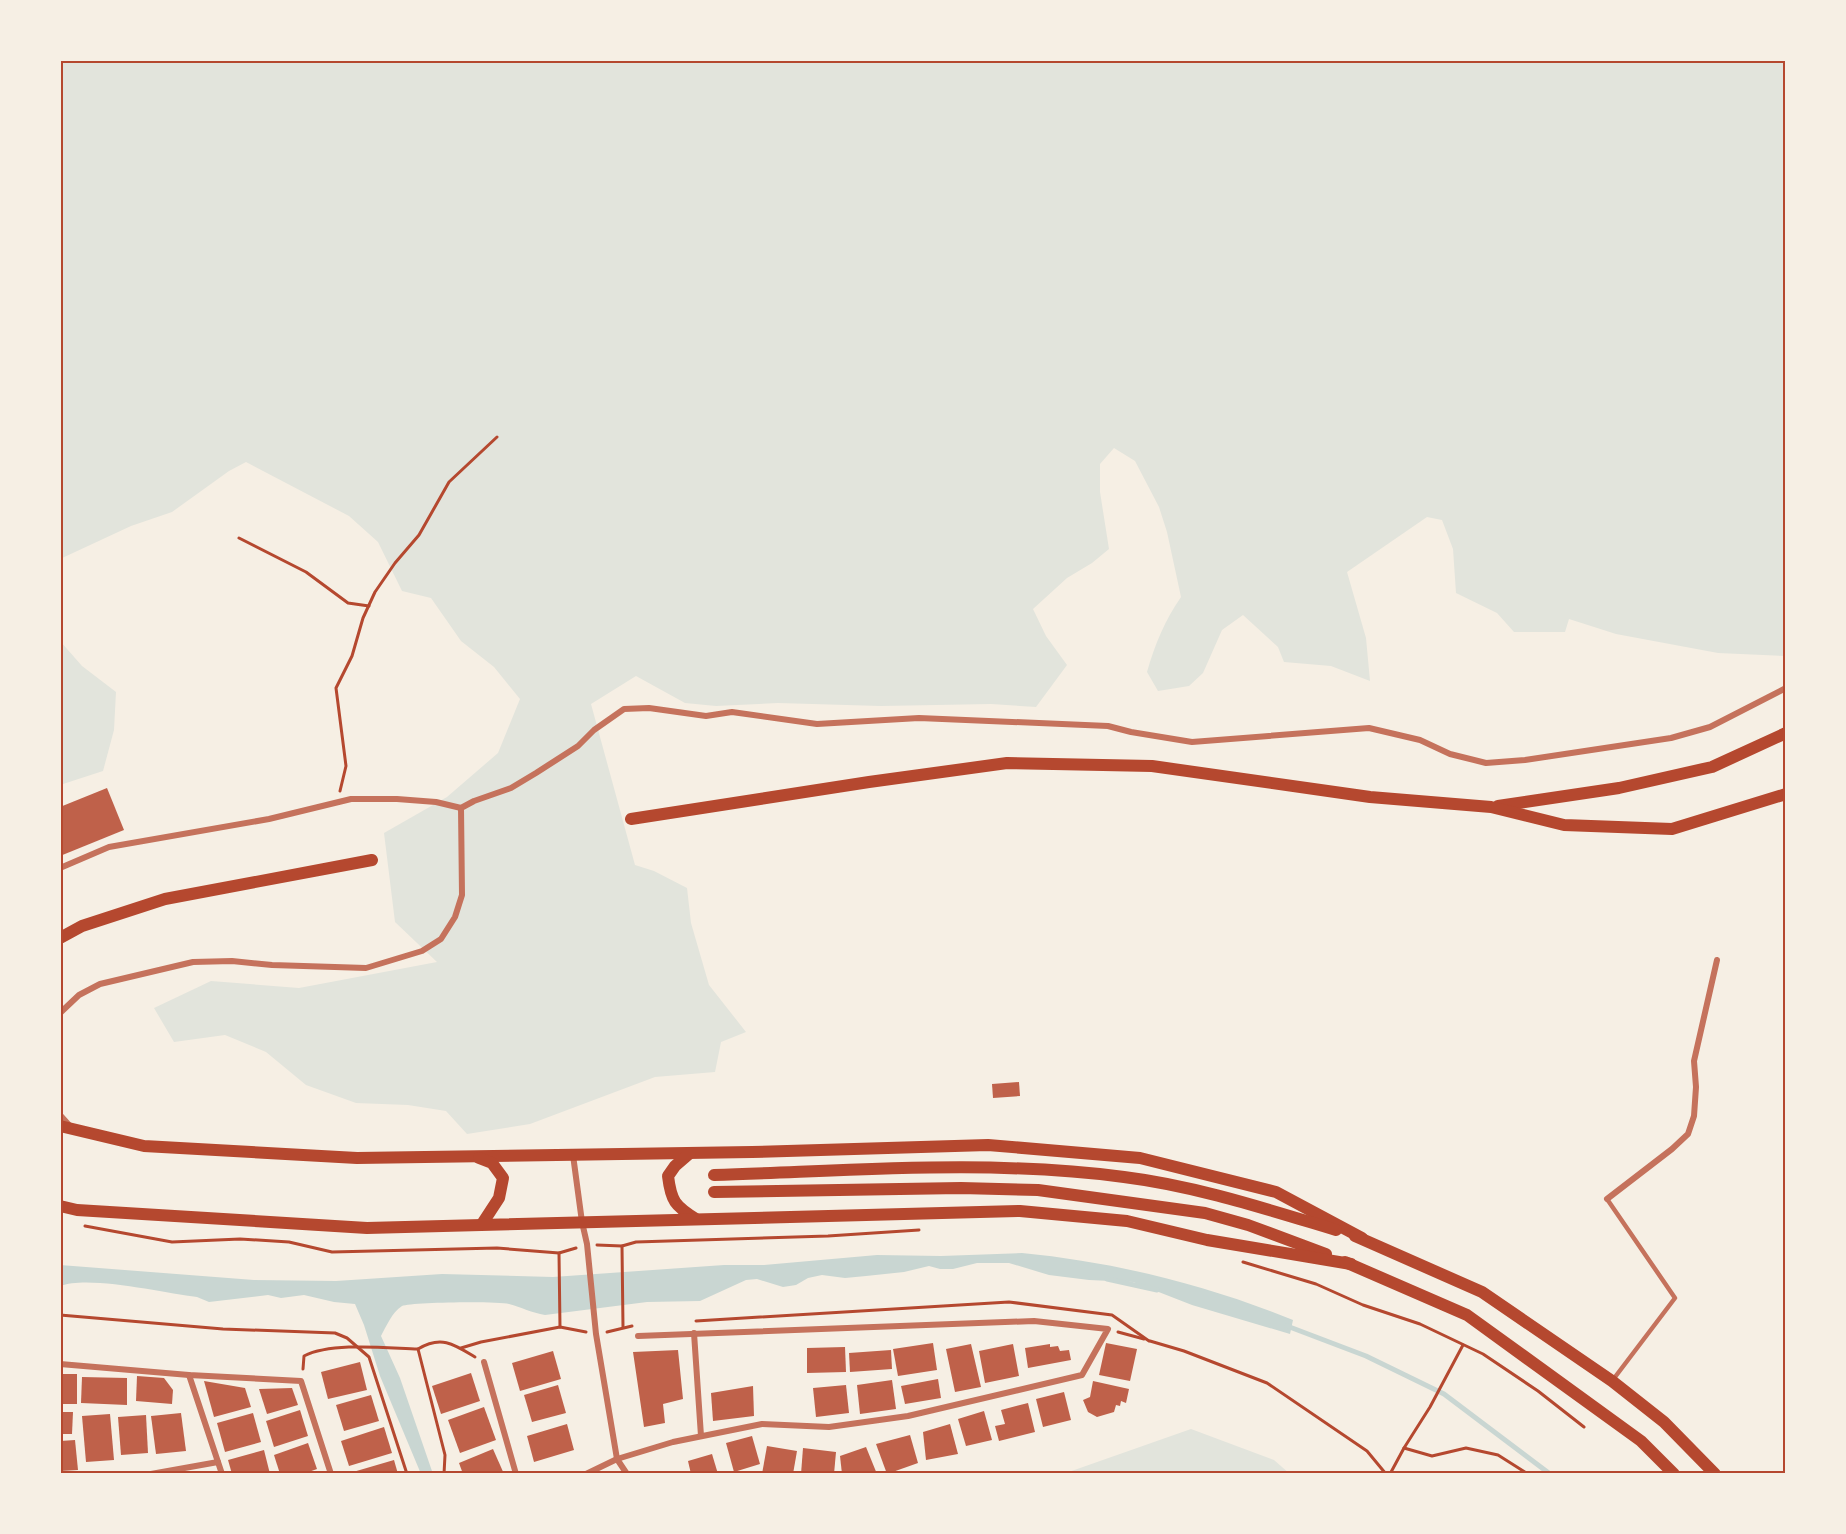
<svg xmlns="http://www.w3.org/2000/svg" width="1846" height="1534" viewBox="0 0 1846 1534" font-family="Raleway,sans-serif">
	<rect width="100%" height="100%" fill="#f6efe4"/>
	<g fill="#e2e4dc">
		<path d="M 60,60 L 1786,60 L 1786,656 L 1718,653 L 1616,634 L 1569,619 L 1565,632 L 1514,632 L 1497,613 L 1456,593 L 1453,549 L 1442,520 L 1427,517 L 1347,572 L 1366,638 L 1370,681 L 1331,666 L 1284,662 L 1278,647 L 1243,615 L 1222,630 L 1203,673 L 1189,686 L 1158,691 L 1147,672 C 1155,644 1165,620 1181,597 L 1167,532 L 1159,507 L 1135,461 L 1114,448 L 1100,464 L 1100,492 L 1109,549 L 1092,563 L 1067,578 L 1033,609 L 1046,636 L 1067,665 L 1036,707 L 991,704 L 881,706 L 778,703 L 716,706 L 685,703 L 636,676 L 591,704 L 635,865 L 654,871 L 687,888 L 691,923 L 709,985 L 746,1032 L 721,1042 L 715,1072 L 655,1077 L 530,1124 L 467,1134 L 446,1111 L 408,1105 L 356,1103 L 306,1085 L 266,1052 L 225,1035 L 174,1042 L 154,1008 L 211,981 L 299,988 L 437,962 L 395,922 L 384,833 L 447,797 L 498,753 L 520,699 L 494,667 L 461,641 L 431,598 L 402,591 L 378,542 L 349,516 L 246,462 L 229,471 L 172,512 L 131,526 L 60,559 Z"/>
		<path d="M 60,641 L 82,666 L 116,692 L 114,730 L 103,771 L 60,785 Z"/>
		<path d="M 1191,1429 L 1274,1460 L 1290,1474 L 1063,1474 Z"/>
	</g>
	<path fill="#c9d6d2" d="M 1022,1253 C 1115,1262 1207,1285 1293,1320 L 1290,1334 L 1192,1305 L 1133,1282 L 1089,1280 L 1049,1275 L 1009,1263 L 977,1263 L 953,1269 L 940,1269 L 929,1266 L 904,1272 L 866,1276 L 845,1278 L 822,1275 L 808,1278 L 796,1285 L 783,1287 L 757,1279 L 746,1280 L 700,1301 L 647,1302 L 545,1315 C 532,1313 521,1307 509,1304 C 498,1301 411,1302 402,1306 C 392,1312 386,1327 381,1336 L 400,1378 L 433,1474 L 421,1474 L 380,1376 L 364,1325 L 355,1304 L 334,1302 L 304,1295 L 281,1298 L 268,1295 L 209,1302 L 197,1297 C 163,1293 90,1275 60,1286 L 60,1265 L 254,1280 L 336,1281 L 442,1274 L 553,1277 L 724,1265 L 764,1265 L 877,1255 L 941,1256 Z"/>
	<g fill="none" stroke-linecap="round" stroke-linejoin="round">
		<g stroke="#c9d6d2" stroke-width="5">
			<path d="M 1107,1279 L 1157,1290"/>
			<path d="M 1287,1326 L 1366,1356 L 1444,1394 L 1550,1474"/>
		</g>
	</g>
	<g fill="#bf614a">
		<path d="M 107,788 L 124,830 L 60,856 L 60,807 Z"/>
		<path d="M 1019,1082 L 1020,1096 L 993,1098 L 992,1084 Z"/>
		<path d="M 933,1343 L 937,1370 L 898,1376 L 893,1349 Z"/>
		<path d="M 1106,1343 L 1137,1349 L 1130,1381 L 1099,1375 Z"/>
		<path d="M 971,1344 L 981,1387 L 955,1392 L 946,1349 Z"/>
		<path d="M 1013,1344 L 1019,1376 L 985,1383 L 979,1351 Z"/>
		<path d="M 1050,1344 L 1050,1347 L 1058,1346 L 1060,1351 L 1069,1350 L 1071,1360 L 1028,1368 L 1025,1348 Z"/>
		<path d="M 845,1347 L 846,1372 L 807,1373 L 807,1348 Z"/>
		<path d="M 678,1350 L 683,1399 L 663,1404 L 665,1423 L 644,1427 L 633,1352 Z"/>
		<path d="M 891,1350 L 892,1369 L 850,1372 L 849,1353 Z"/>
		<path d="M 553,1351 L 561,1379 L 520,1391 L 512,1363 Z"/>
		<path d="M 360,1362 L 367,1390 L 328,1399 L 321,1372 Z"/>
		<path d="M 471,1373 L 480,1401 L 441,1414 L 432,1386 Z"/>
		<rect x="60" y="1374" width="17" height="30"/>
		<path d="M 137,1376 L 164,1378 L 173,1390 L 172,1404 L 136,1401 Z"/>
		<path d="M 82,1377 L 127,1378 L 127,1405 L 81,1403 Z"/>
		<path d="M 938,1379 L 941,1398 L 905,1404 L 901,1386 Z"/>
		<path d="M 892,1380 L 896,1409 L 860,1414 L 857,1385 Z"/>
		<path d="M 204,1381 L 245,1388 L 251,1407 L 214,1417 Z"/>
		<path d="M 1093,1381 L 1129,1389 L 1126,1403 L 1121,1401 L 1120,1406 L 1116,1405 L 1114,1412 L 1097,1417 L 1088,1412 L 1083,1400 L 1090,1397 Z"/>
		<path d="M 558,1385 L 566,1413 L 532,1422 L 524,1395 Z"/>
		<path d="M 846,1385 L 849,1413 L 816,1417 L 813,1388 Z"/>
		<path d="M 753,1386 L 754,1416 L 713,1421 L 711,1393 Z"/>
		<path d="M 292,1388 L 298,1405 L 267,1414 L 259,1389 Z"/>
		<path d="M 1064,1392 L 1071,1420 L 1043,1427 L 1036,1399 Z"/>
		<path d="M 371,1395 L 379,1421 L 344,1431 L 336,1405 Z"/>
		<path d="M 1028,1403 L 1035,1432 L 999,1441 L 995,1426 L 1005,1424 L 1001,1410 Z"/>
		<path d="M 484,1407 L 496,1440 L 460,1453 L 448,1420 Z"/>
		<path d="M 300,1410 L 308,1436 L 274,1447 L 266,1421 Z"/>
		<path d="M 984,1411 L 992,1440 L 966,1446 L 958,1419 Z"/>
		<path d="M 60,1412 L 73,1412 L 72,1434 L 60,1434 Z"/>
		<path d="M 181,1413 L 186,1451 L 156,1454 L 151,1416 Z"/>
		<path d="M 253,1413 L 261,1442 L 225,1452 L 217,1423 Z"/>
		<path d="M 110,1414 L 114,1460 L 86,1462 L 82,1416 Z"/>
		<path d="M 146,1415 L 148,1453 L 121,1455 L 118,1417 Z"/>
		<path d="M 567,1424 L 574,1450 L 534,1462 L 527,1436 Z"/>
		<path d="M 950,1424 L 958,1454 L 926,1460 L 923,1432 Z"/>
		<path d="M 384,1427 L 392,1453 L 349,1466 L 341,1441 Z"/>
		<path d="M 910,1435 L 918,1463 L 887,1474 L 876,1444 Z"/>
		<path d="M 752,1436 L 760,1464 L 734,1472 L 726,1443 Z"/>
		<path d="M 75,1440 L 78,1470 L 60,1471 L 60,1441 Z"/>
		<path d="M 308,1443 L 317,1469 L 303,1474 L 280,1474 L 274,1455 Z"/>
		<path d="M 767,1446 L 797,1451 L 793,1474 L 762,1474 Z"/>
		<path d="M 866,1447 L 877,1474 L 842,1474 L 840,1456 Z"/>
		<path d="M 803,1448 L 836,1452 L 834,1474 L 801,1474 Z"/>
		<path d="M 493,1449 L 504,1474 L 463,1474 L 459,1463 Z"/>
		<path d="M 264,1450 L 270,1474 L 232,1474 L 228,1460 Z"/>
		<path d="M 712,1454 L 718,1474 L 691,1474 L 688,1461 Z"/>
		<path d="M 394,1460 L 398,1474 L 354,1474 L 353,1472 Z"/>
	</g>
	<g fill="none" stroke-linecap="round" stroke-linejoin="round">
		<g stroke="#b5482f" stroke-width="3">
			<path d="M 239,538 L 306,572 L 348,603 L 369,606"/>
			<path d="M 340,791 L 346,766 L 336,688 L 352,656 L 363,618 L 375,592 L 395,563 L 419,535 L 449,482 L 497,437"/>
			<path d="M 85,1226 L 172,1242 L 240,1239 L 289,1242 L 332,1252 L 497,1248 L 559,1253 L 576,1248"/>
			<path d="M 597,1245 L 622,1246 L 636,1242 L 828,1236 L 919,1230"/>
			<path d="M 622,1246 L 623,1327"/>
			<path d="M 559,1253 L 560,1327"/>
			<path d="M 1243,1262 L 1316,1284 L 1363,1305 L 1420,1324 L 1483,1354 L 1538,1391 L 1584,1427"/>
			<path d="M 60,1315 L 223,1329 L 335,1333 L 347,1338 L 369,1357 L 407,1474"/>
			<path d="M 696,1321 L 1009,1302 L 1112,1315 L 1149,1341"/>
			<path d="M 607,1332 L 632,1326"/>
			<path d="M 1118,1332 L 1144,1339"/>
			<path d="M 1150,1341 L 1184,1351 L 1267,1383 L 1367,1451 L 1386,1474"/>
			<path d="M 461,1348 L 481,1342 L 560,1327 L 586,1332"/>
			<path d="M 418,1349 L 445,1455 L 444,1474"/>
			<path d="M 303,1369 L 304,1356 C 332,1342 386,1348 418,1349 C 441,1335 454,1344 475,1357"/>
			<path d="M 1404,1448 L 1432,1456 L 1466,1448 L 1498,1455 L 1528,1474"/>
			<path d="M 1390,1474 L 1404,1448 L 1430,1407 L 1463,1345"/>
		</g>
		<path stroke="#c5725c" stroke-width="4.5" d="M 1607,1199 L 1675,1298 L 1612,1381"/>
		<g stroke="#c5725c" stroke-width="6">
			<path d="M 461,808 L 474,801 L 511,788 L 536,773 L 578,746 L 594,730 L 624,709 L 649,708 L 706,716 L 732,712 L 817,724 L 919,718 L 1108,726 L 1131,732 L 1192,742 L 1369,728 L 1420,740 L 1450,754 L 1486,763 L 1525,760 L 1671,738 L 1710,727 L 1786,688"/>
			<path d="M 60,868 L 109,847 L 269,819 L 351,799 L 397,799 L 436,802 L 461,808 L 462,895 L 455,917 L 441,939 L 422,951 L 366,968 L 272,965 L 232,961 L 193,962 L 100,984 L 79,995 L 60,1013"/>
			<path d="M 60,1115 L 69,1125"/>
			<path d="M 573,1155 L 582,1222 L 587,1244 L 596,1334 L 617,1459 L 627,1474"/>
			<path d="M 1607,1199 L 1672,1149 L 1688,1134 L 1694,1116 L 1696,1087 L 1694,1061 L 1717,960"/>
			<path d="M 694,1333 L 701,1436"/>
			<path d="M 484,1362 L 516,1474"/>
			<path d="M 60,1364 L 189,1375 L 301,1381 L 331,1474"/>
			<path d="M 189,1375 L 222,1474"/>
			<path d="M 151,1474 L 218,1462"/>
			<path d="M 586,1474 L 617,1459 L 673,1442 L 762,1424 L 829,1427 L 908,1416 L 1082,1375 L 1108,1329 L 1034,1321 L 638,1336"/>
		</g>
		<g stroke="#b5482f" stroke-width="12">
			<path d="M 1498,806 L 1619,788 L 1712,767 L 1786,733"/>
			<path d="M 631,819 L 869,782 L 1007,763 L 1152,766 L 1370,797 L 1491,807 L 1564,825 L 1672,829 L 1786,794"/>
			<path d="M 60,938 L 82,926 L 165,899 L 372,860"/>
			<path d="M 60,1126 L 144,1146 L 357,1158 L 752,1152 L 988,1145 L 1140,1158 L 1276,1192 L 1362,1238"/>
			<path d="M 690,1153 L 675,1166 L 668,1176 C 671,1201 675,1206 696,1219"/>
			<path d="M 479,1158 L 492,1163 L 503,1178 L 499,1198 L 482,1224"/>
			<path d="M 714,1175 C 850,1171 988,1159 1124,1177 C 1196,1186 1266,1209 1336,1230"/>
			<path d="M 714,1192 L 961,1188 L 1038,1190 L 1205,1213 L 1248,1225 L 1326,1254"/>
			<path d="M 60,1206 L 77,1210 L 367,1228 L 1020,1211 L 1127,1221 L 1207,1240 L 1351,1264"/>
			<path d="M 1355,1236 L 1482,1292 L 1612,1381 L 1664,1422 L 1715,1474"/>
			<path d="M 1345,1262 L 1467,1315 L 1641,1441 L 1674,1474"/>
		</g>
	</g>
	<rect width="1846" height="1534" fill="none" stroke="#f6efe4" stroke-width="123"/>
	<rect x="62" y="62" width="1722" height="1410" fill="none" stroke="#b5482f" stroke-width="2"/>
</svg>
